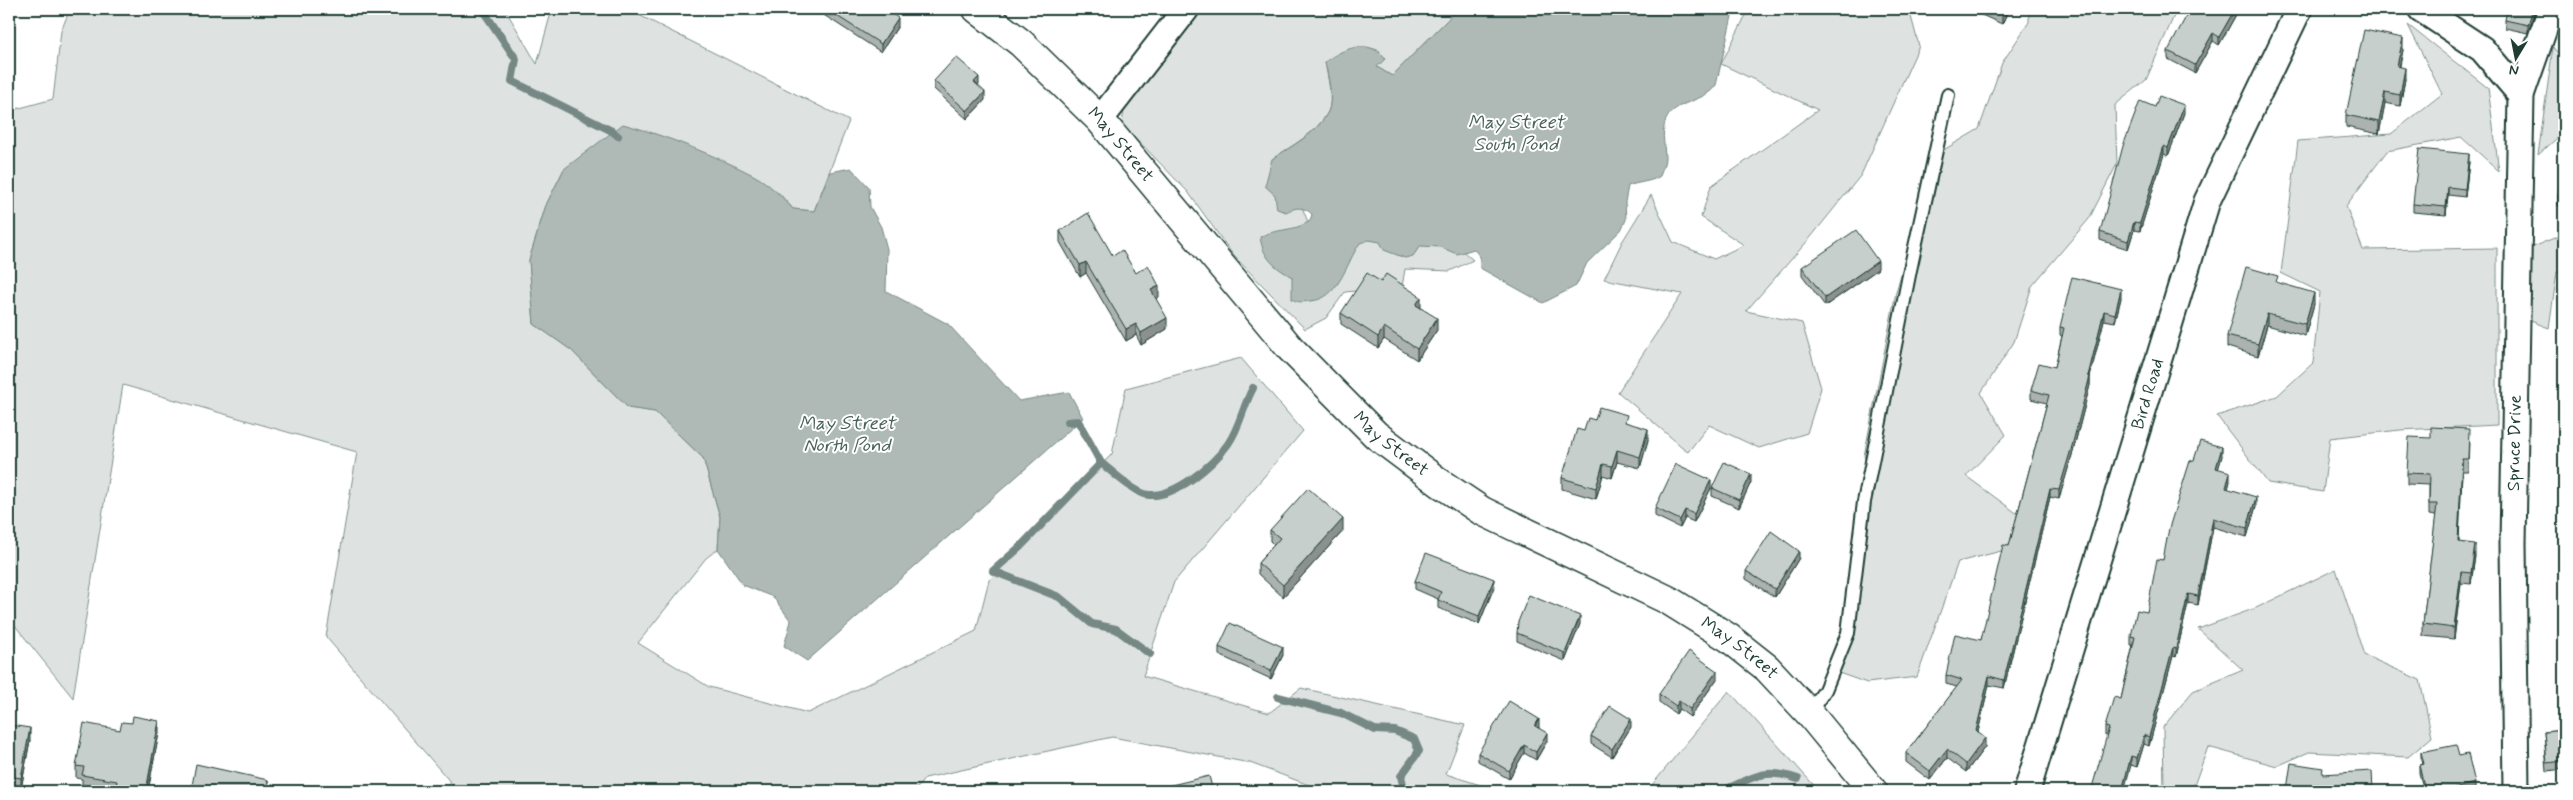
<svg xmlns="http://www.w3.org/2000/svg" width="2573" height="800" viewBox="0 0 2573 800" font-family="Mynerve,sans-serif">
	<rect width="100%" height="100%" fill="#fff"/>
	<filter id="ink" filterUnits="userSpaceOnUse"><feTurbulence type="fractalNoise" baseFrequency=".02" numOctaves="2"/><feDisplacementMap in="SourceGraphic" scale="10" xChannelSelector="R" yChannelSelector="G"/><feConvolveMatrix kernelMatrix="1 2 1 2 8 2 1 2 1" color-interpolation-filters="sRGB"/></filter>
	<g filter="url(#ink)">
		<g fill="#dee3e2" stroke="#7e908b">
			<path d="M 70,9 L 505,9 L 537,64 L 552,9 L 627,9 L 849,121 L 814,211 L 793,209 L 779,193 L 564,169 L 546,205 L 529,260 L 534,324 L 571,350 L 628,408 L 655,412 L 703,458 L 720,517 L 718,549 L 706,558 L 638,643 L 709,687 L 808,713 L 976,631 L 989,580 L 1112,454 L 1126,388 L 1241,358 L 1303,431 L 1174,582 L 1143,676 L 1269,713 L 1301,688 L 1465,725 L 1446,774 L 1499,791 L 1325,791 L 1250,763 L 1112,737 L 925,778 L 915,791 L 458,791 L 326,637 L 357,452 L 123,385 L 73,698 L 9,618 L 9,111 L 53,99 L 61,31 Z"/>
			<path d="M 1191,9 L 1455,9 L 1449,18 L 1392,76 L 1377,67 L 1380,51 C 1358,42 1345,53 1325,62 C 1327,76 1334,99 1328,112 C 1317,133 1291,146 1272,159 L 1290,178 L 1315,239 L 1351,216 L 1456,245 L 1473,260 L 1450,271 L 1405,269 L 1402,287 L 1345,292 L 1326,318 L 1305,329 L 1233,255 L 1188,192 L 1122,124 L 1130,67 Z"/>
			<path d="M 1749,9 L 1909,9 L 1919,46 L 1861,175 L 1811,237 L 1746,311 L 1802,323 L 1821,388 L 1807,433 L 1759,448 L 1709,425 L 1688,452 L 1618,392 L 1682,294 L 1604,279 L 1622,242 L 1651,195 L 1673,242 L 1714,259 L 1744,245 L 1701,217 L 1711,186 L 1818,110 L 1721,64 Z"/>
			<path d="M 2029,9 L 2177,9 L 2146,80 L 2115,105 L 2117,164 L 2089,219 L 2032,286 L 2014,342 L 1981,393 L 2006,435 L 1966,476 L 2030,523 L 2021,546 L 1958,562 L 1917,677 L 1867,683 L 1836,672 L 1873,484 L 1864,456 L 1896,292 L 1935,155 L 1979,129 L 2002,63 L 2029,22 Z"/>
			<path d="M 2408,25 L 2488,88 L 2499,171 L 2461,137 L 2387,151 L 2346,206 L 2363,250 L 2497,248 L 2497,425 L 2400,430 L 2330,438 L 2323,492 L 2268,483 L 2217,416 L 2277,396 L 2313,363 L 2320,292 L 2281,273 L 2298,141 L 2391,134 L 2442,94 Z"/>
			<path d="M 2553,47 L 2564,63 L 2564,132 L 2538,155 Z"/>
			<path d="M 2564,234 L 2564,273 L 2557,272 L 2549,328 L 2523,318 L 2525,250 Z"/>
			<path d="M 2336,569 L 2364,655 L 2420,680 L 2432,737 L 2408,757 L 2309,752 L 2277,766 L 2208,747 L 2192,791 L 2164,791 L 2163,727 L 2193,691 L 2243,670 L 2198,629 L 2256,608 Z"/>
			<path d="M 1729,691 L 1819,791 L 1647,791 Z"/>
		</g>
		<g fill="#afbab7" stroke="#758883">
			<path d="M 1455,9 L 1733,9 L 1733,12 L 1716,85 C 1705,102 1679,100 1668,116 C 1660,128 1665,145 1665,158 C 1665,164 1661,171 1660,176 C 1652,182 1638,182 1628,186 L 1625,202 L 1626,220 L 1621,230 L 1587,263 L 1576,286 L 1543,303 L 1480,268 L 1480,257 L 1474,249 L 1457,254 L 1440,247 L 1420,246 L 1413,256 L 1405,258 L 1384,250 L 1380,242 L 1369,240 L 1360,243 C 1346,263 1339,300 1310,301 C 1303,302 1298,303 1292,299 L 1292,277 C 1274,267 1263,258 1260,237 C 1276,228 1294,232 1310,221 L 1312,214 C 1303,206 1296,207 1286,212 L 1277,209 L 1275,195 L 1265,186 L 1272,159 C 1291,146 1317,134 1328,112 C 1334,99 1328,76 1325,62 C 1341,49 1371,37 1385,59 L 1377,67 L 1392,76 L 1449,18 Z"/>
			<path d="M 623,124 C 664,135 717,156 755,176 C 770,184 782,197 793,209 L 814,211 L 830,172 L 851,168 L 869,187 L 870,207 L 881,227 L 887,249 L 886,291 L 948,324 L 1019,401 L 1069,392 L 1083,418 L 807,661 L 784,646 L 791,621 L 773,597 L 743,585 L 718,549 L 720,517 L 703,458 L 655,412 L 628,408 L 571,350 L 534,324 L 529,260 L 546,205 L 564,169 Z"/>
		</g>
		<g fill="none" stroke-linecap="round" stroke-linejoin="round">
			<g stroke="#758883" stroke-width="8">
				<path d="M 482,9 L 516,59 L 512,81 L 612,131 L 618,136"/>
				<path d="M 1068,422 L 1078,421 L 1101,463 L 1020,547 L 993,571 L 1059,597 L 1092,624 L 1116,629 L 1150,654"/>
				<path d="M 1101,463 C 1113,472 1134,493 1149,495 C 1176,497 1213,465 1228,444 C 1240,427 1243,406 1253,388"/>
				<path d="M 1278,697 L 1341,713 L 1375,730 L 1395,731 L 1414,739 L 1419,751 L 1401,776 L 1404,789 L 1406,791"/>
				<path d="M 1723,791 C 1753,777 1765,767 1798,779"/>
			</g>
			<g stroke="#1f3d34" stroke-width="16">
				<path id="lane" d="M 1809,713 L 1825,690 L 1848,633 L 1864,502 L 1910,270 L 1948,95"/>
			</g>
			<g stroke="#1f3d34" stroke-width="29">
				<g id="street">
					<path d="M 2421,9 L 2482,49 L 2521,95"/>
					<path d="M 1100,120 L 1186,9"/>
					<path id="s1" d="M 2027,791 L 2207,201 L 2299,9"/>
					<path id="s2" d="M 2516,791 L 2513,543 L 2521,95 L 2551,9"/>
				</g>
			</g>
			<g stroke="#1f3d34" stroke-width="31">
				<g id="secondary">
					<path id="s3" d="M 977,9 L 1021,43 L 1100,120 L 1290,348 L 1376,435 L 1440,483 L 1482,511 L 1668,600 L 1729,638 L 1767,668 L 1809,713 L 1873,791"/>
				</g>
			</g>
			<use href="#lane" stroke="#fff" stroke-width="12"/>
			<use href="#street" stroke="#fff" stroke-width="25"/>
			<use href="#secondary" stroke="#fff" stroke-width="28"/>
		</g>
		<g fill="#abb2af" stroke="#1f3d34">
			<path d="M 816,9 L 885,9 L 898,26 L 881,52 L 816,10 Z"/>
			<path d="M 1968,9 L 2009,9 L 2002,24 Z"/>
			<path d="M 2238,9 L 2238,11 L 2219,45 L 2213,41 L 2195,73 L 2168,59 L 2168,51 Z"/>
			<path d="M 2534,9 L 2534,13 L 2528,33 L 2505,28 L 2505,20 Z"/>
			<path d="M 2403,50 L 2400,66 L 2405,79 L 2400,106 L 2385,103 L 2379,134 L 2346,127 L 2346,115 Z"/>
			<path d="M 934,81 L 979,85 L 978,86 L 985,100 L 967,119 L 934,89 Z"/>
			<path d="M 2155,107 L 2184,113 L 2168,156 L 2164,154 L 2140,231 L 2134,230 L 2128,249 L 2100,240 L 2100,232 Z"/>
			<path d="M 2469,162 L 2465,197 L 2448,195 L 2446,215 L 2413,212 L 2413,204 Z"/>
			<path d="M 2564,170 L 2564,206 L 2558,206 L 2558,196 Z"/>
			<path d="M 1060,231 L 1113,256 L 1136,273 L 1159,297 L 1156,299 L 1167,329 L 1141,345 L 1136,335 L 1126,341 L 1086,273 L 1080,277 L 1060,242 Z"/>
			<path d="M 1802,267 L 1878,269 L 1825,306 L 1802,275 Z"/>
			<path d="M 2278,283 L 2314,304 L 2305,336 L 2267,325 L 2258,356 L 2227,347 L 2227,336 Z"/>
			<path d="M 2121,298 L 2115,322 L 2104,320 L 2090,376 L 2090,385 L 2072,455 L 2059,499 L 2050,497 L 2004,688 L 1989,685 L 1978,732 L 1985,747 L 1966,772 L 1947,758 L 1930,780 L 1906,762 L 1906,753 L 1957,687 L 1946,684 L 1946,675 L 1981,640 L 2009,546 L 2047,403 L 2031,399 L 2031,390 L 2055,367 L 2062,336 L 2060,335 L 2060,327 Z"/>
			<path d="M 1421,308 L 1437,330 L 1417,360 L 1384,339 L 1378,348 L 1341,324 L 1341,313 Z"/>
			<path d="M 1595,420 L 1627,423 L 1648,440 L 1640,468 L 1617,462 L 1612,478 L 1603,475 L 1596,499 L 1562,489 L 1562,478 L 1584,431 Z"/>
			<path d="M 2431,438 L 2469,440 L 2468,471 L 2462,471 L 2459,542 L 2475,556 L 2471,584 L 2461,583 L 2454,639 L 2423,636 L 2423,624 L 2436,516 L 2429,515 L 2429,485 L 2407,484 L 2407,473 Z"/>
			<path d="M 2222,456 L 2218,469 L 2230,481 L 2228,489 L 2256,506 L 2247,537 L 2213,527 L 2198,605 L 2188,603 L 2176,657 L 2173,656 L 2149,746 L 2144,744 L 2137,767 L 2131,765 L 2107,736 L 2105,736 L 2105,727 L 2121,699 L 2133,645 L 2131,645 L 2131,636 L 2147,612 L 2194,460 Z"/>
			<path d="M 1751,482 L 1739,508 L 1712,496 L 1712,488 Z"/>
			<path d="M 1711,488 L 1694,522 L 1685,518 L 1680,528 L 1655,516 L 1655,508 Z"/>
			<path d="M 1270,530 L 1343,531 L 1283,597 L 1258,574 L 1258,563 L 1274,545 L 1270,541 Z"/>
			<path d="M 1799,558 L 1775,597 L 1746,579 L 1746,571 Z"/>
			<path d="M 1415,581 L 1494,587 L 1479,624 L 1438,608 L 1438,599 L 1415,589 Z"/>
			<path d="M 1580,624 L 1565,661 L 1517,641 L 1517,633 Z"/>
			<path d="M 1219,647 L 1283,655 L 1271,679 L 1219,655 Z"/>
			<path d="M 1717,679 L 1690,717 L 1679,709 L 1676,714 L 1659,702 L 1659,694 Z"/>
			<path d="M 1539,727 L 1539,728 L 1547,741 L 1536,760 L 1524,753 L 1509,779 L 1478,761 L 1478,753 Z"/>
			<path d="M 1631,727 L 1612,757 L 1591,744 L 1591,736 Z"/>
			<path d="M 120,730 L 159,733 L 148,791 L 109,791 L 82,786 L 82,779 L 76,778 L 76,766 Z"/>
			<path d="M 2564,730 L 2564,769 L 2547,771 L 2544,732 Z"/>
			<path d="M 9,731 L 30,740 L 21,789 L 9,787 Z"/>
			<path d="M 2421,752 L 2459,756 L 2475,791 L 2424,791 L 2419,773 L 2419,765 L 2422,765 L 2421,760 Z"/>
		</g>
		<g fill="#8b918f" stroke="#1f3d34">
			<path d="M 2004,9 L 2009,9 L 2002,24 L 2002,12 Z"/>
			<path d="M 2235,9 L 2238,9 L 2238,11 L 2219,45 L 2219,37 Z"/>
			<path d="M 2533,9 L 2534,9 L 2534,13 L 2528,33 L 2528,25 Z"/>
			<path d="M 898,18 L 898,26 L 881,52 L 881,44 Z"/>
			<path d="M 2213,33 L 2213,41 L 2195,73 L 2195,65 Z"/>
			<path d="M 2403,38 L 2403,50 L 2397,77 L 2397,66 Z"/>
			<path d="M 2405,68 L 2405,79 L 2400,106 L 2400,95 Z"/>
			<path d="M 979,77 L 979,85 L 974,90 L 974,82 Z"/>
			<path d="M 985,92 L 985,100 L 967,119 L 967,111 Z"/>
			<path d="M 2385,92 L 2385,103 L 2379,134 L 2379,122 Z"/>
			<path d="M 2184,105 L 2184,113 L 2168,156 L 2168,148 Z"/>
			<path d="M 2164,146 L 2164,154 L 2140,231 L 2140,223 Z"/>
			<path d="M 2469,154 L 2469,162 L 2465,197 L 2465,189 Z"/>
			<path d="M 2448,187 L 2448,195 L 2446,215 L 2446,207 Z"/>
			<path d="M 2134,222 L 2134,230 L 2128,249 L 2128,241 Z"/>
			<path d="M 1878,261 L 1878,269 L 1825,306 L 1825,298 Z"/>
			<path d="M 1086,262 L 1086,273 L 1080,277 L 1080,265 Z"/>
			<path d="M 1159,286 L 1159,297 L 1151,302 L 1151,290 Z"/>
			<path d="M 2121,289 L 2121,298 L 2115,322 L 2115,314 Z"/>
			<path d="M 2314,293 L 2314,304 L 2305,336 L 2305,324 Z"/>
			<path d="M 1421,297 L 1421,308 L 1416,305 Z"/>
			<path d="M 2104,311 L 2104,320 L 2088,384 L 2088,376 Z"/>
			<path d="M 2267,314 L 2267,325 L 2258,356 L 2258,344 Z"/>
			<path d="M 1167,318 L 1167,329 L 1141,345 L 1141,333 Z"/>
			<path d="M 1437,318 L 1437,330 L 1417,360 L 1417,349 Z"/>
			<path d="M 1136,324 L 1136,335 L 1126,341 L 1126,329 Z"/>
			<path d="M 1384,327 L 1384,339 L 1378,348 L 1378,337 Z"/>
			<path d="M 2090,376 L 2090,385 L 2072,455 L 2059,499 L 2059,490 Z"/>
			<path d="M 1648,429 L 1648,440 L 1640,468 L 1640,457 Z"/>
			<path d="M 2222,447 L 2222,456 L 2216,477 L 2216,468 Z"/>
			<path d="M 1617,450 L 1617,462 L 1612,478 L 1612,466 Z"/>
			<path d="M 2462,459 L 2462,471 L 2458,554 L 2458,542 Z"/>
			<path d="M 1603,464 L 1603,475 L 1596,499 L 1596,488 Z"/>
			<path d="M 2230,472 L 2230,481 L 2226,497 L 2226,488 Z"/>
			<path d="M 1751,474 L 1751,482 L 1739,508 L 1739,500 Z"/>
			<path d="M 1711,480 L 1711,488 L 1694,522 L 1694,514 Z"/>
			<path d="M 2050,489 L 2050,497 L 2004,688 L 2004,680 Z"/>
			<path d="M 2256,497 L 2256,506 L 2247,537 L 2247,528 Z"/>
			<path d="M 1685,510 L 1685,518 L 1680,528 L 1680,520 Z"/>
			<path d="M 2213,518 L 2213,527 L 2198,605 L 2198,596 Z"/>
			<path d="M 1343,519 L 1343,531 L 1283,597 L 1283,585 Z"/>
			<path d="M 2475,544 L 2475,556 L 2471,584 L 2471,573 Z"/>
			<path d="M 1799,551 L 1799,558 L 1775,597 L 1775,589 Z"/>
			<path d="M 2461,572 L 2461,583 L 2454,639 L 2454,628 Z"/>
			<path d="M 1494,579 L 1494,587 L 1479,624 L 1479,616 Z"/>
			<path d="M 2188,594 L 2188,603 L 2176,657 L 2176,648 Z"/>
			<path d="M 1580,616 L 1580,624 L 1565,661 L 1565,653 Z"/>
			<path d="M 1283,647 L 1283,655 L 1271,679 L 1271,671 Z"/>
			<path d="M 2173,647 L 2173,656 L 2149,746 L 2149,737 Z"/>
			<path d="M 1717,671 L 1717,679 L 1690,717 L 1690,709 Z"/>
			<path d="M 1989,676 L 1989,685 L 1976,740 L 1976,731 Z"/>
			<path d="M 1679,701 L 1679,709 L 1676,714 L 1676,706 Z"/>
			<path d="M 1539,719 L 1539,727 L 1535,734 L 1535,726 Z"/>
			<path d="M 1631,719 L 1631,727 L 1612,757 L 1612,749 Z"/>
			<path d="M 159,721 L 159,733 L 148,791 L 146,791 Z"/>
			<path d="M 30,728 L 30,740 L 21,789 L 21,778 Z"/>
			<path d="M 1547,733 L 1547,741 L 1536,760 L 1536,752 Z"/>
			<path d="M 2144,735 L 2144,744 L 2137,767 L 2137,758 Z"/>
			<path d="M 1985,738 L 1985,747 L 1966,772 L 1966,764 Z"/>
			<path d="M 1524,745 L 1524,753 L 1509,779 L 1509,771 Z"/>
			<path d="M 1947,749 L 1947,758 L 1930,780 L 1930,771 Z"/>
			<path d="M 2131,756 L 2131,765 L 2124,791 L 2122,791 Z"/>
			<path d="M 268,780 L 268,791 L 266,791 Z"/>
			<path d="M 2475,783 L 2475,791 L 2455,791 L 2455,788 Z"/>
		</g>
		<g fill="#c7cfcc" stroke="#1f3d34">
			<path d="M 826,9 L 885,9 L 898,18 L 881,44 Z"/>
			<path d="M 1994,9 L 2004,9 L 2002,12 Z"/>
			<path d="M 2190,9 L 2235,9 L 2219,37 L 2213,33 L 2195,65 L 2168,51 Z"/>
			<path d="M 2507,9 L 2533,9 L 2528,25 L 2505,20 Z"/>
			<path d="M 2364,30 L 2403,38 L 2397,66 L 2405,68 L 2400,95 L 2385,92 L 2379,122 L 2346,115 Z"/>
			<path d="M 956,57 L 979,77 L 974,82 L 985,92 L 967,111 L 934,81 Z"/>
			<path d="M 2159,96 L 2184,105 L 2168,148 L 2164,146 L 2140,223 L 2134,222 L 2128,241 L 2100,232 L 2123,146 L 2140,101 L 2155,107 Z"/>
			<path d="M 2419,149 L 2469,154 L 2465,189 L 2448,187 L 2446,207 L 2413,204 Z"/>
			<path d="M 2560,170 L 2564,170 L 2564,196 L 2558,196 Z"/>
			<path d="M 1088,213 L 1113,256 L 1122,250 L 1136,273 L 1148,265 L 1159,286 L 1151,290 L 1167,318 L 1141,333 L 1136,324 L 1126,329 L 1086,262 L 1080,265 L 1060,231 Z"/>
			<path d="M 1856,230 L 1878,261 L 1825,298 L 1802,267 Z"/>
			<path d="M 2246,267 L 2278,276 L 2276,282 L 2314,293 L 2305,324 L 2267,314 L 2258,344 L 2227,336 Z"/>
			<path d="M 1367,273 L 1381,282 L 1386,274 L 1421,297 L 1416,305 L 1437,318 L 1417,349 L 1384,327 L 1378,337 L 1341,313 Z"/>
			<path d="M 2072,277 L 2121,289 L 2115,314 L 2104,311 L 2088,376 L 2090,376 L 2072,446 L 2059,490 L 2050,489 L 2004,680 L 1989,676 L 1976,731 L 1985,738 L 1966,764 L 1947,749 L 1930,771 L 1906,753 L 1962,680 L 1946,675 L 1955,634 L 1981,640 L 2003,545 L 2009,546 L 2049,395 L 2031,390 L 2039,363 L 2055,367 L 2064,328 L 2060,327 Z"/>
			<path d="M 1599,407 L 1627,415 L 1625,422 L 1648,429 L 1640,457 L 1617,450 L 1612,466 L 1603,464 L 1596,488 L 1562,478 L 1577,429 L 1584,431 L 1588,418 L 1595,420 Z"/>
			<path d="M 2431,427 L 2469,429 L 2468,459 L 2462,459 L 2458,542 L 2475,544 L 2471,573 L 2461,572 L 2454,628 L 2423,624 L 2437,504 L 2429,504 L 2430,474 L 2407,473 L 2409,437 L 2431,438 Z"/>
			<path d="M 2200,441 L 2222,447 L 2216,468 L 2230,472 L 2226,488 L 2256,497 L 2247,528 L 2213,518 L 2198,596 L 2188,594 L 2176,648 L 2173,647 L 2149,737 L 2144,735 L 2137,758 L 2131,756 L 2122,791 L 2091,791 L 2109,728 L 2105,727 L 2114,697 L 2121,699 L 2135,637 L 2131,636 L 2137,610 L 2147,612 L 2157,559 L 2163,560 L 2169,528 L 2190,461 L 2194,460 Z"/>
			<path d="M 1724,462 L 1751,474 L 1739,500 L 1712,488 Z"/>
			<path d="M 1676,464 L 1711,480 L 1694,514 L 1685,510 L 1680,520 L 1655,508 Z"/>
			<path d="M 1308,488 L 1343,519 L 1283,585 L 1258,563 L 1280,538 L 1270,530 Z"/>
			<path d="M 1771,531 L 1799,551 L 1775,589 L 1746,571 Z"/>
			<path d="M 1426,553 L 1494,579 L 1479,616 L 1438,600 L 1441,592 L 1415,581 Z"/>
			<path d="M 1529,595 L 1580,616 L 1565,653 L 1517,633 L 1518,622 Z"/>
			<path d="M 1230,623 L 1283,647 L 1271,671 L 1219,647 Z"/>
			<path d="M 1689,651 L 1717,671 L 1690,709 L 1679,701 L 1676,706 L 1659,694 Z"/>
			<path d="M 1509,701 L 1539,719 L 1535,726 L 1547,733 L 1536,752 L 1524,745 L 1509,771 L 1478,753 Z"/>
			<path d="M 1610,706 L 1631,719 L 1612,749 L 1591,736 Z"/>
			<path d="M 133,716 L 159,721 L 146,791 L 115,791 L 117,781 L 82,775 L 84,767 L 76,766 L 84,723 L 120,730 L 122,722 L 132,723 Z"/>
			<path d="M 10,725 L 30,728 L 21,778 L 9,776 L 9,731 Z"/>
			<path d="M 2564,730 L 2564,761 L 2547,763 L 2544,732 Z"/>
			<path d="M 2456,745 L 2459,756 L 2468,754 L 2475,783 L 2455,788 L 2456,791 L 2425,791 L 2419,765 L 2424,764 L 2421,752 Z"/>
			<path d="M 2291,763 L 2323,768 L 2322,774 L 2372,771 L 2373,791 L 2268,791 L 2269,786 L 2287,789 Z"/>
			<path d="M 196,764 L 268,780 L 266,791 L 191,791 Z"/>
			<path d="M 1209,776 L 1213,791 L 1159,791 L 1159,788 Z"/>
		</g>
	</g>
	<g text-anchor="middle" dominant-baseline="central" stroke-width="4" stroke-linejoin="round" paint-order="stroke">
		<g font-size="18" fill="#1f3d34" stroke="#fff">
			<text stroke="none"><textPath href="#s3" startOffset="198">May Street</textPath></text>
			<text stroke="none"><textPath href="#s1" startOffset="415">Bird Road</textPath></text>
			<text stroke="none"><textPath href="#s2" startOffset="348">Spruce Drive</textPath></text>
			<text stroke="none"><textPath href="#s3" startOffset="602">May Street</textPath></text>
			<text stroke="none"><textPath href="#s3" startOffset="1008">May Street</textPath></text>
		</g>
		<g font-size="19" font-style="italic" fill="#4a625b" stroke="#fff">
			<text x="1516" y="122">May Street<tspan x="1516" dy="22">South Pond</tspan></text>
			<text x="847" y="423">May Street<tspan x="847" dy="22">North Pond</tspan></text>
		</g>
	</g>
	<rect width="2573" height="800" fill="none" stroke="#fff" stroke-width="30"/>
	<rect x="15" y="15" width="2543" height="770" fill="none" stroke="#1f3d34" stroke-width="2" filter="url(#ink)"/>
	<g transform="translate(2516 58) rotate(190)" stroke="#ffffff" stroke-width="4" paint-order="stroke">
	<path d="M0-4L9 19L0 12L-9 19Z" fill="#1f3d34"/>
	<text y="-8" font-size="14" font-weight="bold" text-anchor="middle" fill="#1f3d34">N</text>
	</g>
</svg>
